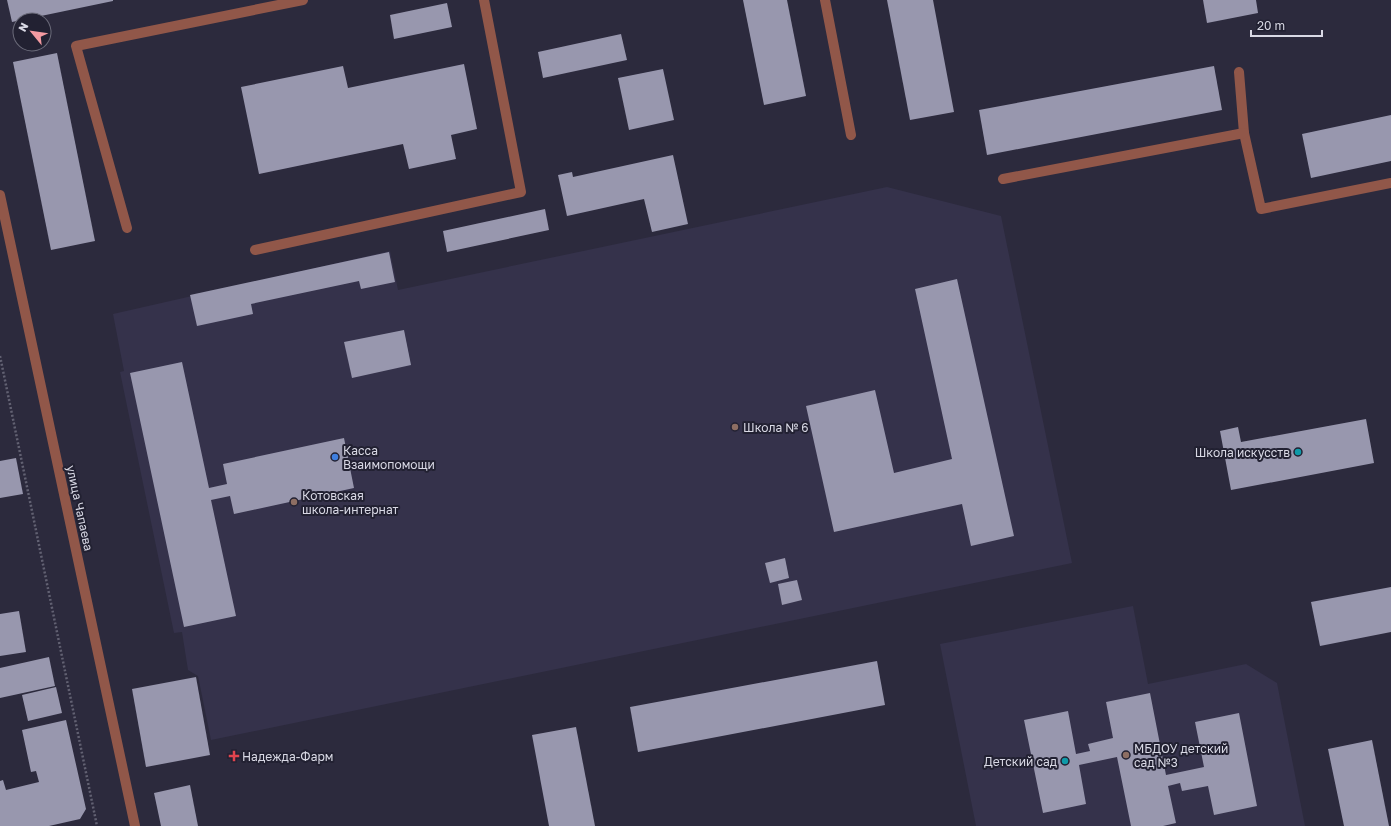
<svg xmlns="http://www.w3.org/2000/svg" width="1391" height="826" viewBox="0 0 1391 826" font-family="'Golos Text',sans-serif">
	<rect width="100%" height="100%" fill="#2c2a3d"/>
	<g fill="#35324b">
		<path d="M 887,187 L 1001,216 L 1072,563 L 211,740 L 198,676 L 188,670 L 182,632 L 174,633 L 120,372 L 124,371 L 113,314 L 390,251 L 398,290 Z"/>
		<path d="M 1133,606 L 1148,684 L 1246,664 L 1277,683 L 1305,826 L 976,826 L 940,644 Z"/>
	</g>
	<g fill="#9897ae">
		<path d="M 7,0 L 113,0 L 113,1 L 12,22 Z"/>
		<path d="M 743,0 L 787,0 L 806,96 L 764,105 Z"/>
		<path d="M 887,0 L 933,0 L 954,112 L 910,120 Z"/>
		<path d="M 1203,0 L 1256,0 L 1258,13 L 1207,23 Z"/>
		<path d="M 447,3 L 452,27 L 394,39 L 390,15 Z"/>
		<path d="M 621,34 L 627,60 L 543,78 L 538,52 Z"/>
		<path d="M 57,53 L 95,241 L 51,250 L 13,62 Z"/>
		<path d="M 464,64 L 477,129 L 451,135 L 456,159 L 409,169 L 403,144 L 259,174 L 241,87 L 343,66 L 348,88 Z"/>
		<path d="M 1214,66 L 1222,110 L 987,155 L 979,110 Z"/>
		<path d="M 663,69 L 674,120 L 629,130 L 618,78 Z"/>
		<path d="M 1391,115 L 1391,161 L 1311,178 L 1302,134 Z"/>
		<path d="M 673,155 L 688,224 L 652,232 L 644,199 L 567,216 L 558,175 L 572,172 L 573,177 Z"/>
		<path d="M 545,209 L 549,230 L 447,252 L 443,231 Z"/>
		<path d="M 389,252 L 395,282 L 361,289 L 359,281 L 251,304 L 253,314 L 197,326 L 190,295 Z"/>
		<path d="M 957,279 L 1014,536 L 971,546 L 962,504 L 834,532 L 806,406 L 875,390 L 894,473 L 952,459 L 915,289 Z"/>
		<path d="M 404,330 L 411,365 L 352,378 L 344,342 Z"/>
		<path d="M 182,362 L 209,488 L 227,484 L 223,464 L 344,438 L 354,488 L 234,514 L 230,496 L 211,500 L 236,616 L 184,627 L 130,373 Z"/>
		<path d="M 1366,419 L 1374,463 L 1231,490 L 1220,431 L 1238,427 L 1241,442 Z"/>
		<path d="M 16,458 L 23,494 L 0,498 L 0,461 Z"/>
		<path d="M 785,558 L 789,578 L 770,583 L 765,563 Z"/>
		<path d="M 797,580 L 802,600 L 782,605 L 778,584 Z"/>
		<path d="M 1391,587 L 1391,632 L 1320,646 L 1311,602 Z"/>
		<path d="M 19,611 L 26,652 L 0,656 L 0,614 Z"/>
		<path d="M 49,657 L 55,686 L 0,698 L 0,668 Z"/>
		<path d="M 877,661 L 885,705 L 638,752 L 630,707 Z"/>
		<path d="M 196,677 L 210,755 L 146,767 L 132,689 Z"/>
		<path d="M 56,687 L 62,713 L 28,721 L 22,695 Z"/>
		<path d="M 1150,693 L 1166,775 L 1204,767 L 1195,722 L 1239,713 L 1257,806 L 1214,815 L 1208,786 L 1182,791 L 1180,783 L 1168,786 L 1176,823 L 1163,826 L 1131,826 L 1117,757 L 1079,765 L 1086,804 L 1043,813 L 1024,720 L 1068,711 L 1076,754 L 1090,751 L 1088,744 L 1113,738 L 1106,702 Z"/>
		<path d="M 66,720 L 86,809 L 80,819 L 49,826 L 0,826 L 0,781 L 3,780 L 6,790 L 39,782 L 36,771 L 31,772 L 22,730 Z"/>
		<path d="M 576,727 L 595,826 L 549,826 L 532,735 Z"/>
		<path d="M 1372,740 L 1389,826 L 1344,826 L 1328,749 Z"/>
		<path d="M 190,785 L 198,826 L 161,826 L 154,793 Z"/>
	</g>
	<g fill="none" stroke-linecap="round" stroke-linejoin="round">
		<path stroke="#626172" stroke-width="2.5" stroke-dasharray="2 2" stroke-linecap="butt" d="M 0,356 L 97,826"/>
		<g stroke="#915749" stroke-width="10">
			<path d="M 825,0 L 851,135"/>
			<path d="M 1239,72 L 1244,133 L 1261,209 L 1391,183"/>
			<path d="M 1003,179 L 1244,133"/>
			<path d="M 0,195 L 135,826"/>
			<path d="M 127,228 L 76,46 L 303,0"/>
			<path d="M 255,250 L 521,192 L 484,0"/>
		</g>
	</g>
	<g fill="#8d6e63" stroke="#222132" stroke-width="1.5">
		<circle cx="735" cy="427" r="4"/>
		<circle cx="294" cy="502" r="4"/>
		<circle cx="1126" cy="755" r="4"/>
	</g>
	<g fill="#0f9aa8" stroke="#222132" stroke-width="1.5">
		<circle cx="1298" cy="452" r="4"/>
		<circle cx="1065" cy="761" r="4"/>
	</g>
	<circle fill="#3f7fe0" stroke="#222132" stroke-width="1.5" cx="335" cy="457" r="4"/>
	<path fill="#e0444e" stroke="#222132" stroke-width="1.5" d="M232 750h4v4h4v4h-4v4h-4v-4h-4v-4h4z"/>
	<g text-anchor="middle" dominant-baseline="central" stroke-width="4" stroke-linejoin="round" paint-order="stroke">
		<g font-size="12" fill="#d9d9e5" stroke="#222132" text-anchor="start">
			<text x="743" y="427">Школа № 6</text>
			<text x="343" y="450">Касса<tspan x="343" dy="14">Взаимопомощи</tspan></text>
			<text x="1290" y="452" text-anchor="end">Школа искусств</text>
			<text x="302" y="495">Котовская<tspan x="302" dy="14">школа-интернат</tspan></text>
			<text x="1134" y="748">МБДОУ детский<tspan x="1134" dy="14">сад №3</tspan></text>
			<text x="242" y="756">Надежда-Фарм</text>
			<text x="1057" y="761" text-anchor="end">Детский сад</text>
		</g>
		<g font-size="12" fill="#d9d9e5" stroke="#222132">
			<text transform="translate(80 508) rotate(78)">улица Чапаева</text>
		</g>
	</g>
	<g transform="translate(32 32) rotate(299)"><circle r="19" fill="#222132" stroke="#6b6b7a"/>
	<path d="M0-3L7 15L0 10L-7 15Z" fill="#f49aa1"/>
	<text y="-6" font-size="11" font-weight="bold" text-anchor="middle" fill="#d9d9e5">N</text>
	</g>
	<path d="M1251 30v6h71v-6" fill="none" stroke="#d9d9e5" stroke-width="2"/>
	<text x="1257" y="30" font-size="12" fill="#d9d9e5" stroke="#222132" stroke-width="3" paint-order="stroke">20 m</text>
</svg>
